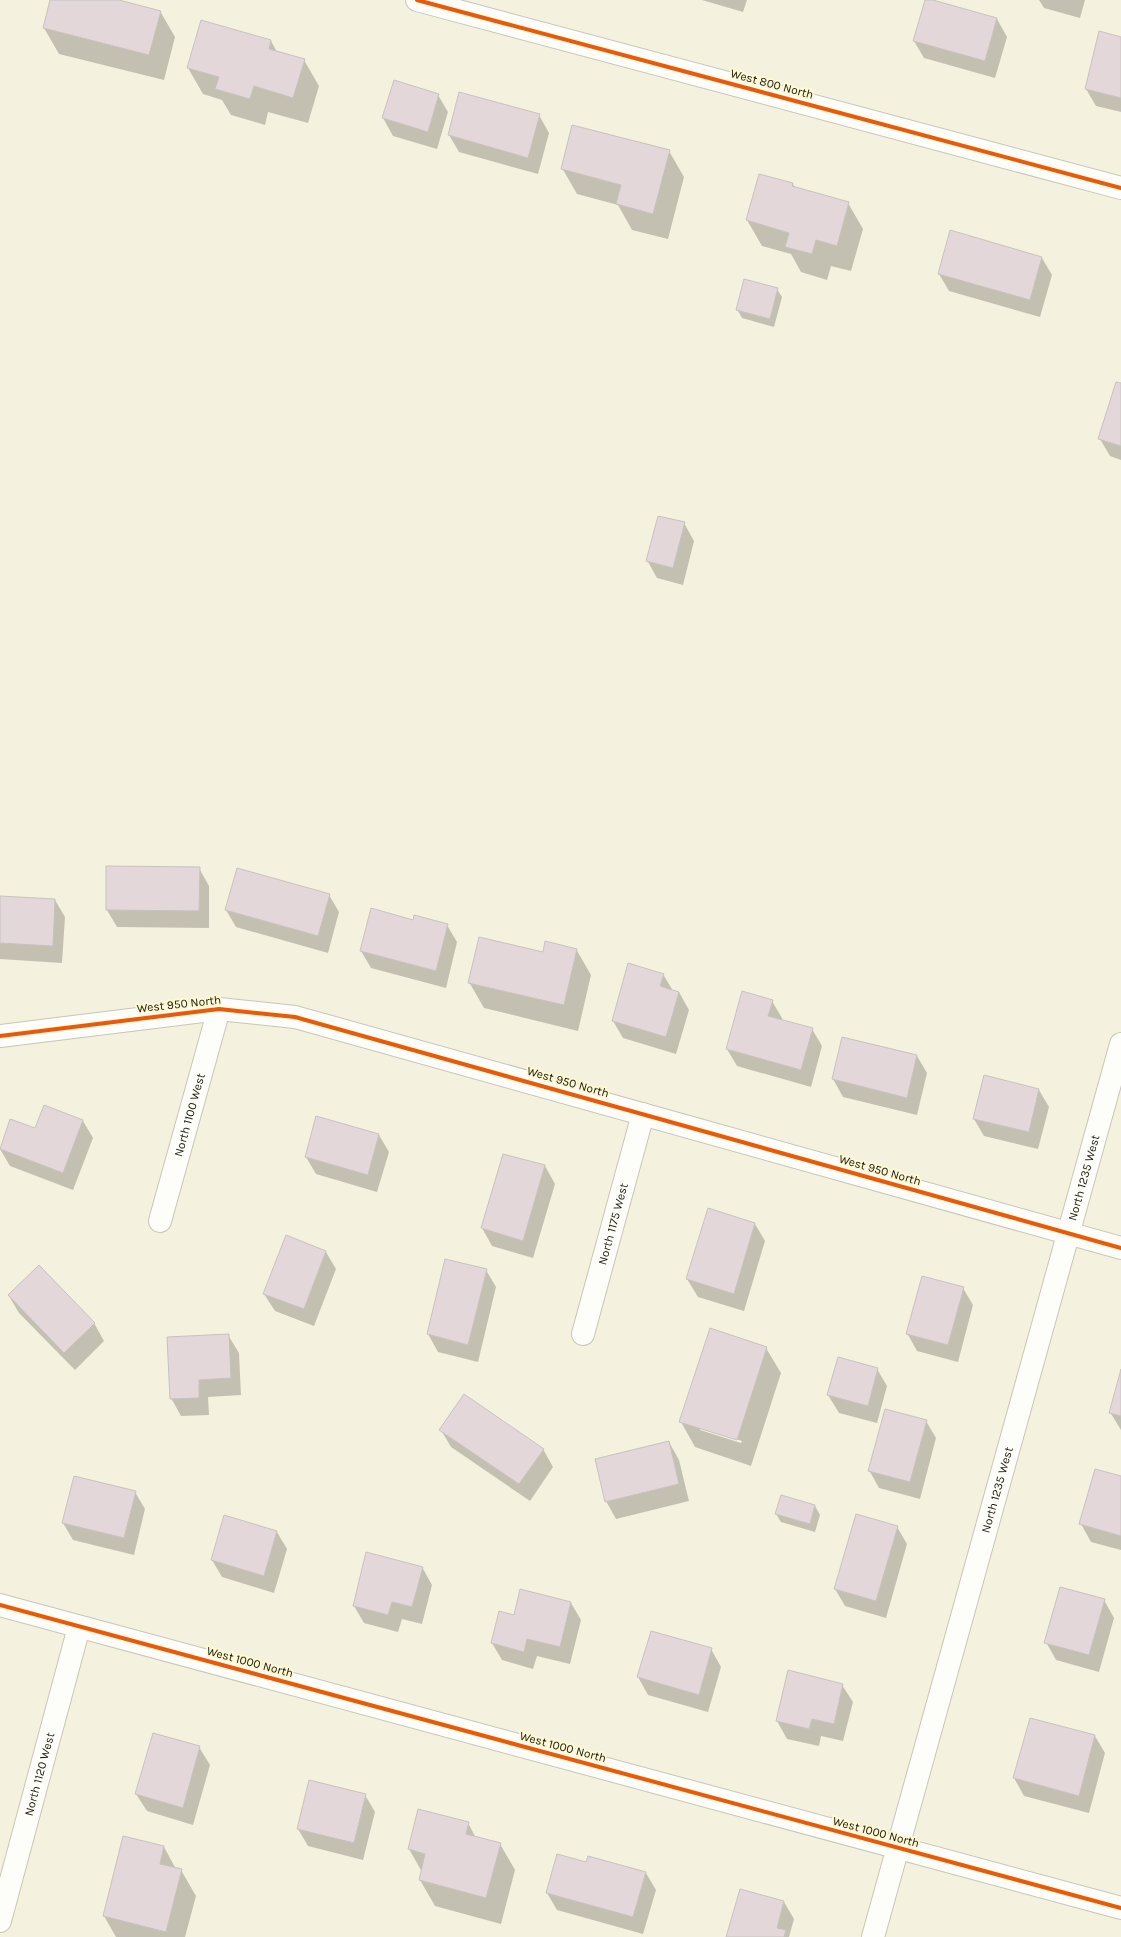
<svg xmlns="http://www.w3.org/2000/svg" width="1121" height="1937" viewBox="0 0 1121 1937" font-family="Karla,sans-serif">
	<rect width="100%" height="100%" fill="#f4f1de"/>
	<g fill="#0003" fill-rule="evenodd">
		<path d="M 51,0 L 115,0 L 160,11 L 175,37 L 164,80 L 59,54 L 44,28 Z"/>
		<path d="M 702,0 L 747,0 L 743,12 Z"/>
		<path d="M 926,0 L 997,19 L 1007,37 L 995,78 L 924,58 L 914,41 Z"/>
		<path d="M 1039,0 L 1085,0 L 1080,18 L 1044,8 Z"/>
		<path d="M 202,21 L 271,41 L 277,52 L 304,60 L 319,86 L 308,123 L 268,112 L 265,125 L 231,115 L 222,100 L 203,94 L 188,68 Z"/>
		<path d="M 1121,38 L 1121,112 L 1096,106 L 1086,89 Z"/>
		<path d="M 394,81 L 438,95 L 448,112 L 437,149 L 393,136 L 383,118 Z"/>
		<path d="M 539,115 L 549,133 L 538,174 L 459,152 L 449,135 Z"/>
		<path d="M 669,151 L 684,177 L 668,239 L 632,230 L 618,205 L 577,194 L 562,168 Z"/>
		<path d="M 793,184 L 795,188 L 848,203 L 863,229 L 851,271 L 831,266 L 827,280 L 801,272 L 791,254 L 762,246 L 747,220 Z"/>
		<path d="M 1042,258 L 1052,275 L 1040,317 L 949,291 L 939,274 Z"/>
		<path d="M 777,289 L 782,297 L 774,327 L 742,318 L 737,309 Z"/>
		<path d="M 1121,384 L 1121,460 L 1110,456 L 1100,439 Z"/>
		<path d="M 684,523 L 694,541 L 683,585 L 657,578 L 647,560 Z"/>
		<path d="M 199,868 L 209,886 L 209,928 L 117,927 L 107,910 Z"/>
		<path d="M 329,895 L 339,912 L 328,953 L 236,927 L 226,910 Z"/>
		<path d="M 0,897 L 55,900 L 65,917 L 62,963 L 0,959 Z"/>
		<path d="M 413,921 L 447,925 L 457,942 L 446,988 L 371,968 L 361,951 Z"/>
		<path d="M 576,949 L 591,975 L 578,1031 L 484,1008 L 469,982 L 543,953 Z"/>
		<path d="M 663,974 L 673,991 L 679,992 L 689,1010 L 676,1054 L 623,1038 L 613,1021 Z"/>
		<path d="M 772,1001 L 782,1018 L 782,1020 L 812,1029 L 822,1046 L 811,1087 L 737,1066 L 727,1049 Z"/>
		<path d="M 843,1038 L 917,1056 L 927,1073 L 917,1115 L 843,1097 L 833,1079 Z"/>
		<path d="M 1039,1090 L 1049,1107 L 1038,1149 L 984,1136 L 974,1119 Z"/>
		<path d="M 83,1121 L 93,1138 L 73,1190 L 10,1166 L 0,1149 L 35,1129 Z"/>
		<path d="M 379,1135 L 389,1152 L 377,1192 L 316,1174 L 306,1157 Z"/>
		<path d="M 545,1166 L 555,1184 L 533,1258 L 492,1246 L 482,1228 Z"/>
		<path d="M 755,1224 L 765,1241 L 744,1311 L 698,1297 L 687,1279 Z"/>
		<path d="M 286,1236 L 326,1252 L 336,1269 L 314,1326 L 275,1311 L 264,1294 Z"/>
		<path d="M 446,1260 L 486,1270 L 496,1287 L 478,1362 L 438,1352 L 428,1334 Z"/>
		<path d="M 963,1288 L 973,1305 L 958,1362 L 917,1351 L 907,1333 Z"/>
		<path d="M 9,1296 L 94,1323 L 104,1341 L 75,1370 L 19,1313 Z"/>
		<path d="M 228,1335 L 239,1353 L 241,1395 L 208,1397 L 209,1415 L 181,1416 L 171,1398 Z"/>
		<path d="M 766,1348 L 781,1373 L 751,1466 L 695,1447 L 681,1422 ZM 700,1427 L 742,1441 L 741,1443 L 700,1430 Z"/>
		<path d="M 877,1369 L 887,1386 L 877,1423 L 839,1413 L 828,1395 Z"/>
		<path d="M 1121,1373 L 1121,1430 L 1110,1412 Z"/>
		<path d="M 926,1421 L 936,1438 L 920,1499 L 879,1488 L 869,1470 Z"/>
		<path d="M 441,1430 L 543,1449 L 553,1467 L 530,1501 L 451,1447 Z"/>
		<path d="M 669,1442 L 679,1460 L 689,1501 L 616,1519 L 606,1501 Z"/>
		<path d="M 1121,1477 L 1121,1550 L 1091,1542 L 1081,1524 Z"/>
		<path d="M 135,1492 L 145,1509 L 134,1555 L 73,1540 L 63,1523 Z"/>
		<path d="M 815,1506 L 820,1515 L 815,1532 L 781,1522 L 776,1514 Z"/>
		<path d="M 897,1527 L 907,1544 L 886,1618 L 845,1606 L 835,1589 Z"/>
		<path d="M 277,1532 L 287,1549 L 274,1593 L 222,1577 L 212,1560 Z"/>
		<path d="M 422,1567 L 432,1585 L 422,1624 L 402,1619 L 398,1632 L 364,1623 L 354,1606 Z"/>
		<path d="M 1104,1600 L 1114,1618 L 1099,1672 L 1056,1660 L 1046,1642 Z"/>
		<path d="M 571,1603 L 581,1620 L 570,1664 L 537,1656 L 533,1669 L 502,1660 L 492,1643 L 515,1616 Z"/>
		<path d="M 711,1649 L 721,1667 L 708,1712 L 648,1695 L 638,1677 Z"/>
		<path d="M 789,1671 L 842,1685 L 853,1702 L 843,1741 L 821,1736 L 819,1746 L 787,1739 L 777,1721 Z"/>
		<path d="M 1095,1736 L 1105,1753 L 1089,1813 L 1024,1796 L 1014,1778 Z"/>
		<path d="M 199,1747 L 210,1765 L 193,1825 L 147,1811 L 136,1794 Z"/>
		<path d="M 365,1795 L 375,1812 L 363,1860 L 308,1846 L 298,1829 Z"/>
		<path d="M 419,1810 L 468,1823 L 476,1838 L 500,1844 L 515,1870 L 501,1924 L 435,1906 L 420,1880 L 422,1872 L 409,1849 Z"/>
		<path d="M 124,1837 L 164,1847 L 176,1869 L 181,1870 L 196,1896 L 185,1937 L 116,1937 L 104,1916 Z"/>
		<path d="M 587,1863 L 646,1873 L 656,1890 L 643,1934 L 557,1910 L 547,1893 Z"/>
		<path d="M 741,1890 L 784,1902 L 794,1919 L 789,1937 L 727,1937 Z"/>
	</g>
	<g fill="#e3d7da" stroke="#c8c2bf">
		<path d="M 50,0 L 119,0 L 161,11 L 149,55 L 43,28 Z"/>
		<path d="M 925,0 L 933,0 L 997,18 L 985,61 L 913,41 Z"/>
		<path d="M 201,20 L 271,40 L 269,49 L 305,59 L 293,98 L 254,86 L 250,99 L 215,89 L 219,77 L 187,68 Z"/>
		<path d="M 1099,31 L 1121,37 L 1121,98 L 1085,89 Z"/>
		<path d="M 394,80 L 439,94 L 428,132 L 382,118 Z"/>
		<path d="M 459,92 L 540,114 L 528,158 L 448,135 Z"/>
		<path d="M 572,125 L 670,150 L 653,214 L 616,204 L 621,185 L 561,169 Z"/>
		<path d="M 759,174 L 793,183 L 792,186 L 849,202 L 837,246 L 816,240 L 812,254 L 785,247 L 789,233 L 746,220 Z"/>
		<path d="M 950,230 L 1042,257 L 1030,300 L 938,274 Z"/>
		<path d="M 744,279 L 778,288 L 770,319 L 736,310 Z"/>
		<path d="M 1116,382 L 1121,383 L 1121,446 L 1098,439 Z"/>
		<path d="M 658,516 L 685,522 L 673,568 L 646,561 Z"/>
		<path d="M 106,866 L 200,867 L 199,911 L 106,910 Z"/>
		<path d="M 237,868 L 330,894 L 318,936 L 225,910 Z"/>
		<path d="M 0,896 L 55,899 L 53,946 L 0,943 Z"/>
		<path d="M 371,908 L 413,920 L 414,915 L 448,924 L 436,971 L 360,951 Z"/>
		<path d="M 479,937 L 543,952 L 545,941 L 577,949 L 564,1005 L 468,983 Z"/>
		<path d="M 628,963 L 664,974 L 660,986 L 679,992 L 666,1037 L 612,1021 Z"/>
		<path d="M 742,991 L 773,1000 L 768,1016 L 813,1028 L 801,1070 L 726,1049 Z"/>
		<path d="M 842,1037 L 917,1055 L 907,1098 L 832,1079 Z"/>
		<path d="M 984,1075 L 1039,1089 L 1029,1132 L 973,1119 Z"/>
		<path d="M 44,1105 L 83,1120 L 63,1173 L 0,1149 L 10,1119 L 35,1128 Z"/>
		<path d="M 316,1116 L 379,1134 L 368,1175 L 305,1157 Z"/>
		<path d="M 503,1154 L 545,1165 L 523,1241 L 481,1228 Z"/>
		<path d="M 708,1208 L 755,1223 L 734,1294 L 686,1279 Z"/>
		<path d="M 286,1235 L 326,1251 L 304,1309 L 263,1294 Z"/>
		<path d="M 445,1259 L 487,1269 L 468,1345 L 427,1334 Z"/>
		<path d="M 39,1265 L 95,1323 L 64,1353 L 8,1295 Z"/>
		<path d="M 922,1276 L 964,1287 L 948,1345 L 906,1334 Z"/>
		<path d="M 710,1328 L 767,1347 L 737,1440 L 679,1422 Z"/>
		<path d="M 229,1334 L 231,1378 L 199,1380 L 199,1398 L 170,1399 L 167,1337 Z"/>
		<path d="M 838,1357 L 878,1368 L 868,1406 L 827,1395 Z"/>
		<path d="M 1121,1369 L 1121,1416 L 1109,1413 Z"/>
		<path d="M 464,1394 L 544,1449 L 519,1484 L 439,1430 Z"/>
		<path d="M 885,1409 L 927,1420 L 910,1482 L 868,1471 Z"/>
		<path d="M 669,1441 L 679,1484 L 605,1502 L 595,1459 Z"/>
		<path d="M 1095,1469 L 1121,1476 L 1121,1536 L 1079,1524 Z"/>
		<path d="M 74,1476 L 136,1491 L 124,1538 L 62,1523 Z"/>
		<path d="M 781,1495 L 815,1505 L 810,1524 L 775,1514 Z"/>
		<path d="M 856,1514 L 898,1526 L 876,1601 L 834,1589 Z"/>
		<path d="M 224,1515 L 277,1531 L 264,1576 L 211,1560 Z"/>
		<path d="M 366,1552 L 423,1567 L 412,1607 L 392,1602 L 388,1615 L 353,1606 Z"/>
		<path d="M 1060,1587 L 1105,1599 L 1089,1655 L 1044,1643 Z"/>
		<path d="M 520,1589 L 571,1602 L 560,1647 L 527,1639 L 524,1652 L 491,1643 L 499,1611 L 514,1615 Z"/>
		<path d="M 651,1631 L 712,1648 L 699,1695 L 637,1677 Z"/>
		<path d="M 788,1670 L 843,1684 L 834,1724 L 812,1719 L 809,1729 L 776,1721 Z"/>
		<path d="M 1030,1718 L 1095,1735 L 1079,1796 L 1013,1778 Z"/>
		<path d="M 153,1733 L 200,1746 L 183,1808 L 135,1794 Z"/>
		<path d="M 309,1780 L 366,1794 L 354,1843 L 297,1829 Z"/>
		<path d="M 418,1809 L 469,1822 L 466,1834 L 501,1843 L 486,1898 L 419,1880 L 425,1854 L 408,1849 Z"/>
		<path d="M 123,1836 L 164,1846 L 160,1864 L 182,1869 L 166,1932 L 103,1916 Z"/>
		<path d="M 557,1854 L 586,1862 L 588,1856 L 646,1872 L 633,1917 L 546,1893 Z"/>
		<path d="M 740,1889 L 784,1901 L 777,1928 L 786,1930 L 784,1937 L 726,1937 Z"/>
	</g>
	<g fill="none" stroke-linecap="round" stroke-linejoin="round">
		<g stroke="#c9c6b7" stroke-width="24">
			<g id="street">
				<path d="M 0,1036 L 219,1009 L 295,1017 L 1121,1248"/>
				<path id="s1" d="M 160,1221 L 219,1009"/>
				<path id="s2" d="M 583,1334 L 643,1114"/>
				<path d="M 0,1605 L 1121,1908"/>
				<path id="s3" d="M 0,1921 L 79,1627"/>
				<path id="s4" d="M 873,1937 L 1121,1044"/>
			</g>
		</g>
		<g stroke="#c9c6b7" stroke-width="24">
			<path id="secondary" d="M 417,0 L 1121,188"/>
		</g>
		<use href="#street" stroke="#fdfdfa" stroke-width="22"/>
		<use href="#secondary" stroke="#fdfdfa" stroke-width="22"/>
		<g stroke="#fef8d4" stroke-width="6">
			<g id="cycleway">
				<path d="M 417,0 L 1121,188"/>
				<path d="M 0,1036 L 219,1009 L 295,1017 L 1121,1248"/>
				<path d="M 0,1605 L 1121,1908"/>
			</g>
		</g>
		<use href="#cycleway" stroke="#e8590c" stroke-width="4"/>
	</g>
	<g text-anchor="middle" dominant-baseline="central" stroke-width="4" stroke-linejoin="round" paint-order="stroke">
		<g font-size="12" fill="#1e1c0e" stroke="#fef8d4">
			<text transform="translate(772 84) rotate(15)">West 800 North</text>
			<text transform="translate(179 1004) rotate(-6)">West 950 North</text>
			<text transform="translate(568 1082) rotate(16)">West 950 North</text>
			<text stroke="none"><textPath href="#s1" startOffset="110">North 1100 West</textPath></text>
			<text transform="translate(880 1170) rotate(16)">West 950 North</text>
			<text stroke="none"><textPath href="#s4" startOffset="788">North 1235 West</textPath></text>
			<text stroke="none"><textPath href="#s2" startOffset="114">North 1175 West</textPath></text>
			<text stroke="none"><textPath href="#s4" startOffset="464">North 1235 West</textPath></text>
			<text transform="translate(250 1662) rotate(15)">West 1000 North</text>
			<text transform="translate(563 1747) rotate(15)">West 1000 North</text>
			<text stroke="none"><textPath href="#s3" startOffset="152">North 1120 West</textPath></text>
			<text transform="translate(876 1832) rotate(15)">West 1000 North</text>
		</g>
	</g>
</svg>
